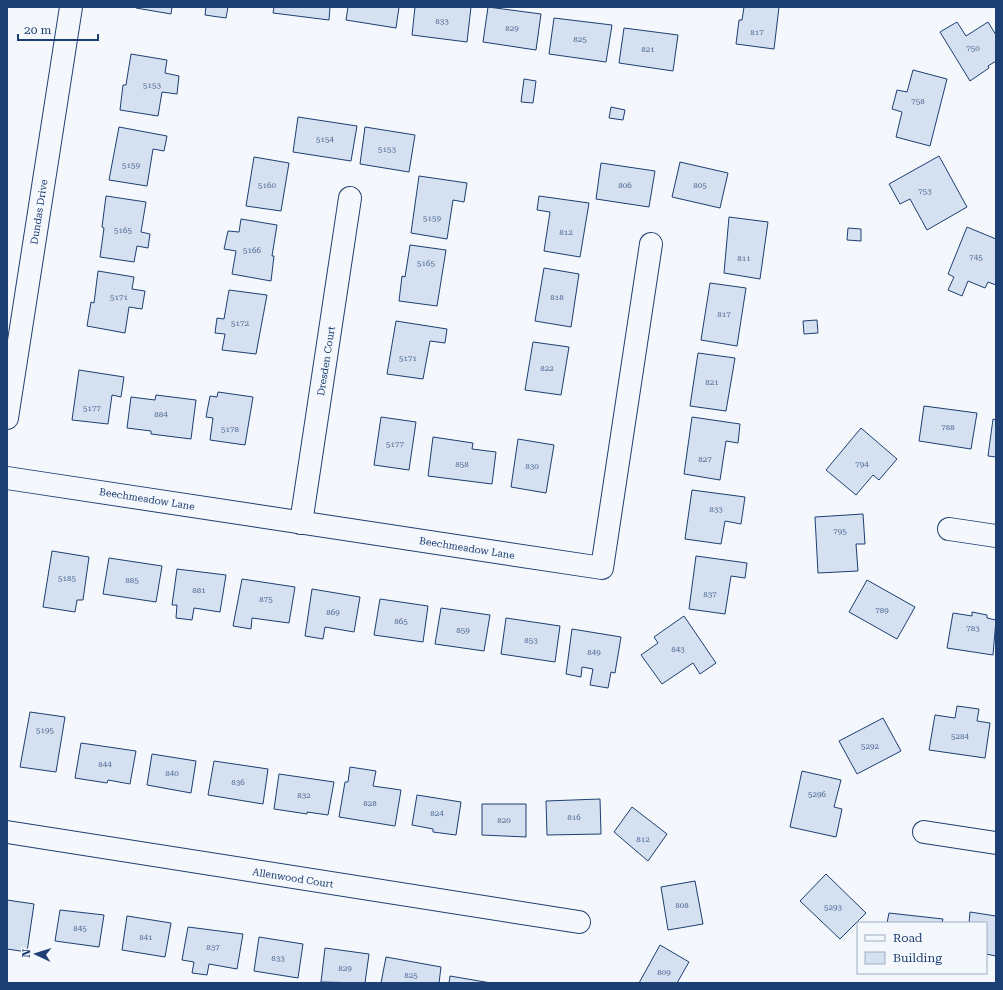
<svg xmlns="http://www.w3.org/2000/svg" width="1003" height="990" viewBox="0 0 1003 990" font-family="'Roboto Serif',serif">
	<rect width="100%" height="100%" fill="#f4f7fb"/>
	<g fill="#d5e0f0" stroke="#1d3f73">
		<path d="M 136,7 L 172,7 L 171,14 L 136,8 Z"/>
		<path d="M 206,7 L 228,7 L 226,18 L 205,15 Z"/>
		<path d="M 274,7 L 330,7 L 329,20 L 273,13 Z"/>
		<path d="M 348,7 L 399,7 L 396,28 L 346,20 Z"/>
		<path d="M 415,7 L 471,7 L 467,42 L 412,35 Z"/>
		<path d="M 488,7 L 541,14 L 536,50 L 483,42 Z"/>
		<path d="M 744,7 L 779,7 L 774,49 L 736,44 L 739,20 L 742,20 Z"/>
		<path d="M 554,18 L 612,25 L 606,62 L 549,54 Z"/>
		<path d="M 957,22 L 966,36 L 988,22 L 996,35 L 996,61 L 988,66 L 989,68 L 970,81 L 940,32 Z"/>
		<path d="M 624,28 L 678,35 L 673,71 L 619,63 Z"/>
		<path d="M 131,54 L 167,60 L 165,73 L 179,76 L 177,94 L 162,92 L 158,116 L 120,110 L 123,85 L 126,85 Z"/>
		<path d="M 913,70 L 947,79 L 930,146 L 896,137 L 902,112 L 892,109 L 897,90 L 907,92 Z"/>
		<path d="M 524,79 L 536,81 L 533,103 L 521,102 Z"/>
		<path d="M 611,107 L 625,110 L 623,120 L 609,118 Z"/>
		<path d="M 298,117 L 357,126 L 351,161 L 293,152 Z"/>
		<path d="M 119,127 L 167,136 L 164,151 L 153,149 L 147,186 L 109,180 Z"/>
		<path d="M 365,127 L 415,135 L 409,172 L 360,164 Z"/>
		<path d="M 939,156 L 967,207 L 927,230 L 910,199 L 900,204 L 889,184 Z"/>
		<path d="M 254,157 L 289,163 L 281,211 L 246,206 Z"/>
		<path d="M 680,162 L 728,173 L 720,208 L 672,197 Z"/>
		<path d="M 601,163 L 655,171 L 649,207 L 596,199 Z"/>
		<path d="M 419,176 L 467,183 L 464,202 L 453,200 L 447,239 L 411,233 Z"/>
		<path d="M 106,196 L 146,202 L 141,232 L 150,234 L 148,248 L 137,246 L 134,262 L 100,257 L 104,228 L 102,227 Z"/>
		<path d="M 539,196 L 589,203 L 580,257 L 544,251 L 550,212 L 537,210 Z"/>
		<path d="M 729,217 L 768,222 L 760,279 L 724,273 Z"/>
		<path d="M 241,219 L 277,225 L 272,256 L 274,256 L 271,281 L 232,274 L 236,251 L 224,249 L 228,231 L 239,232 Z"/>
		<path d="M 967,227 L 996,239 L 996,285 L 988,282 L 985,288 L 968,281 L 962,296 L 948,290 L 954,277 L 948,274 Z"/>
		<path d="M 848,228 L 861,229 L 861,241 L 847,240 Z"/>
		<path d="M 410,245 L 446,250 L 437,306 L 399,301 L 402,276 L 405,277 Z"/>
		<path d="M 544,268 L 579,274 L 571,327 L 535,321 Z"/>
		<path d="M 98,271 L 134,277 L 132,289 L 145,291 L 142,309 L 129,307 L 125,333 L 87,326 L 91,302 L 94,303 Z"/>
		<path d="M 710,283 L 746,288 L 737,346 L 701,340 Z"/>
		<path d="M 229,290 L 267,295 L 256,354 L 222,350 L 225,334 L 215,333 L 217,318 L 224,319 Z"/>
		<path d="M 817,320 L 818,333 L 804,334 L 803,321 Z"/>
		<path d="M 396,321 L 447,329 L 445,343 L 430,341 L 423,379 L 387,374 Z"/>
		<path d="M 533,342 L 569,347 L 561,395 L 525,390 Z"/>
		<path d="M 698,353 L 735,358 L 726,411 L 690,406 Z"/>
		<path d="M 79,370 L 124,377 L 121,397 L 112,395 L 108,424 L 72,420 Z"/>
		<path d="M 218,392 L 253,397 L 245,445 L 210,440 L 213,418 L 206,417 L 210,396 L 217,397 Z"/>
		<path d="M 156,395 L 196,400 L 191,439 L 151,434 L 151,431 L 127,428 L 131,397 L 155,400 Z"/>
		<path d="M 924,406 L 977,413 L 971,449 L 919,441 Z"/>
		<path d="M 381,417 L 416,422 L 409,470 L 374,465 Z"/>
		<path d="M 692,417 L 740,424 L 738,443 L 726,441 L 720,480 L 684,474 Z"/>
		<path d="M 993,419 L 996,420 L 996,457 L 988,456 Z"/>
		<path d="M 861,428 L 897,459 L 879,480 L 873,475 L 856,495 L 826,470 Z"/>
		<path d="M 433,437 L 473,443 L 472,449 L 496,452 L 492,484 L 428,476 Z"/>
		<path d="M 518,439 L 554,445 L 546,493 L 511,487 Z"/>
		<path d="M 692,490 L 745,497 L 741,524 L 725,521 L 721,544 L 685,539 Z"/>
		<path d="M 863,514 L 865,544 L 856,544 L 858,571 L 818,573 L 815,517 Z"/>
		<path d="M 52,551 L 89,557 L 83,600 L 77,600 L 75,612 L 43,607 Z"/>
		<path d="M 696,556 L 747,563 L 745,578 L 731,576 L 725,614 L 689,609 Z"/>
		<path d="M 109,558 L 162,566 L 156,602 L 103,594 Z"/>
		<path d="M 177,569 L 226,575 L 220,612 L 194,608 L 192,620 L 176,618 L 177,605 L 172,605 Z"/>
		<path d="M 242,579 L 295,587 L 289,623 L 252,618 L 251,629 L 233,626 Z"/>
		<path d="M 867,580 L 915,607 L 897,639 L 849,612 Z"/>
		<path d="M 312,589 L 360,597 L 354,632 L 325,627 L 323,639 L 305,636 Z"/>
		<path d="M 380,599 L 428,606 L 423,642 L 374,635 Z"/>
		<path d="M 441,608 L 490,615 L 484,651 L 435,644 Z"/>
		<path d="M 972,612 L 987,615 L 987,618 L 996,620 L 993,655 L 947,648 L 953,613 L 972,616 Z"/>
		<path d="M 684,616 L 716,663 L 700,674 L 693,663 L 662,684 L 641,655 L 658,643 L 654,637 Z"/>
		<path d="M 506,618 L 560,626 L 555,662 L 501,654 Z"/>
		<path d="M 572,629 L 621,637 L 615,673 L 611,672 L 608,688 L 590,685 L 593,669 L 582,667 L 581,677 L 566,674 Z"/>
		<path d="M 957,706 L 979,709 L 977,721 L 990,723 L 985,758 L 929,750 L 935,715 L 955,718 Z"/>
		<path d="M 30,712 L 65,717 L 56,772 L 20,767 Z"/>
		<path d="M 883,718 L 901,751 L 857,774 L 839,741 Z"/>
		<path d="M 81,743 L 136,751 L 130,784 L 108,780 L 107,783 L 75,778 Z"/>
		<path d="M 152,754 L 196,761 L 191,793 L 147,785 Z"/>
		<path d="M 214,761 L 268,769 L 263,804 L 208,795 Z"/>
		<path d="M 350,767 L 376,771 L 373,786 L 401,790 L 395,826 L 339,817 L 345,782 L 348,782 Z"/>
		<path d="M 802,771 L 841,780 L 834,807 L 842,809 L 836,837 L 790,827 Z"/>
		<path d="M 279,774 L 334,782 L 328,815 L 307,812 L 307,814 L 274,809 Z"/>
		<path d="M 417,795 L 461,802 L 456,835 L 433,832 L 433,829 L 412,825 Z"/>
		<path d="M 600,799 L 601,834 L 547,835 L 546,801 Z"/>
		<path d="M 482,804 L 526,804 L 526,837 L 482,835 Z"/>
		<path d="M 632,807 L 667,834 L 648,861 L 614,832 Z"/>
		<path d="M 826,874 L 866,913 L 840,939 L 800,901 Z"/>
		<path d="M 695,881 L 703,924 L 668,930 L 661,887 Z"/>
		<path d="M 7,900 L 34,904 L 27,952 L 7,949 Z"/>
		<path d="M 60,910 L 104,915 L 99,947 L 55,941 Z"/>
		<path d="M 970,912 L 996,916 L 996,956 L 986,954 L 986,923 L 969,923 Z"/>
		<path d="M 889,913 L 943,919 L 942,923 L 887,923 Z"/>
		<path d="M 127,916 L 171,923 L 165,957 L 122,950 Z"/>
		<path d="M 188,927 L 243,934 L 237,969 L 209,964 L 207,975 L 192,973 L 194,962 L 182,960 Z"/>
		<path d="M 259,937 L 303,944 L 298,978 L 254,971 Z"/>
		<path d="M 660,945 L 689,962 L 677,983 L 639,983 Z"/>
		<path d="M 325,948 L 369,954 L 365,983 L 321,982 Z"/>
		<path d="M 386,957 L 441,967 L 439,983 L 381,983 Z"/>
		<path d="M 450,976 L 491,983 L 449,983 Z"/>
	</g>
	<g fill="none" stroke-linecap="round" stroke-linejoin="round">
		<g stroke="#1d3f73" stroke-width="24">
			<g id="minor">
				<path d="M 7,418 L 71,7"/>
				<path d="M 7,478 L 602,568 L 651,244"/>
				<path d="M 301,523 L 350,198"/>
				<path d="M 949,529 L 996,536"/>
				<path d="M 7,832 L 579,922"/>
				<path d="M 924,832 L 996,843"/>
			</g>
		</g>
		<use href="#minor" stroke="#f4f7fb" stroke-width="22"/>
	</g>
	<g text-anchor="middle" dominant-baseline="central" stroke-width="3" stroke-linejoin="round" paint-order="stroke">
		<g font-size="8" fill="#4b6792">
			<text x="442" y="21">833</text>
			<text x="512" y="28">829</text>
			<text x="757" y="32">817</text>
			<text x="580" y="39">825</text>
			<text x="973" y="48">750</text>
			<text x="648" y="49">821</text>
			<text x="152" y="85">5153</text>
			<text x="918" y="101">758</text>
			<text x="325" y="139">5154</text>
			<text x="387" y="149">5153</text>
			<text x="131" y="165">5159</text>
			<text x="267" y="185">5160</text>
			<text x="625" y="185">806</text>
			<text x="700" y="185">805</text>
			<text x="925" y="191">753</text>
			<text x="432" y="218">5159</text>
			<text x="123" y="230">5165</text>
			<text x="566" y="232">812</text>
			<text x="252" y="250">5166</text>
			<text x="976" y="257">745</text>
			<text x="744" y="258">811</text>
			<text x="426" y="263">5165</text>
			<text x="119" y="297">5171</text>
			<text x="557" y="297">818</text>
			<text x="724" y="314">817</text>
			<text x="240" y="323">5172</text>
			<text x="408" y="358">5171</text>
			<text x="547" y="368">822</text>
			<text x="712" y="382">821</text>
			<text x="92" y="408">5177</text>
			<text x="161" y="414">884</text>
			<text x="948" y="427">788</text>
			<text x="230" y="429">5178</text>
			<text x="395" y="444">5177</text>
			<text x="705" y="459">827</text>
			<text x="462" y="464">858</text>
			<text x="862" y="464">794</text>
			<text x="532" y="466">830</text>
			<text x="716" y="509">833</text>
			<text x="840" y="531">795</text>
			<text x="67" y="578">5185</text>
			<text x="132" y="580">885</text>
			<text x="199" y="590">881</text>
			<text x="710" y="594">837</text>
			<text x="266" y="599">875</text>
			<text x="882" y="610">789</text>
			<text x="333" y="612">869</text>
			<text x="401" y="621">865</text>
			<text x="973" y="628">783</text>
			<text x="463" y="630">859</text>
			<text x="531" y="640">853</text>
			<text x="678" y="649">843</text>
			<text x="594" y="652">849</text>
			<text x="45" y="730">5195</text>
			<text x="960" y="736">5284</text>
			<text x="870" y="746">5292</text>
			<text x="105" y="764">844</text>
			<text x="172" y="773">840</text>
			<text x="238" y="782">836</text>
			<text x="817" y="794">5296</text>
			<text x="304" y="795">832</text>
			<text x="370" y="803">828</text>
			<text x="437" y="813">824</text>
			<text x="574" y="817">816</text>
			<text x="504" y="820">820</text>
			<text x="643" y="839">812</text>
			<text x="682" y="905">808</text>
			<text x="833" y="907">5293</text>
			<text x="80" y="928">845</text>
			<text x="146" y="937">841</text>
			<text x="213" y="947">837</text>
			<text x="278" y="958">833</text>
			<text x="345" y="968">829</text>
			<text x="664" y="972">809</text>
			<text x="411" y="975">825</text>
		</g>
		<g font-size="10" fill="#1d3f73" stroke="#f4f7fb">
			<text transform="translate(39 212) rotate(-81)">Dundas Drive</text>
			<text transform="translate(326 361) rotate(-81)">Dresden Court</text>
			<text transform="translate(147 499) rotate(9)">Beechmeadow Lane</text>
			<text transform="translate(467 548) rotate(9)">Beechmeadow Lane</text>
			<text transform="translate(293 878) rotate(9)">Allenwood Court</text>
		</g>
	</g>
	<rect width="1003" height="990" fill="none" stroke="#1d3f73" stroke-width="16"/>
	<rect x="857" y="922" width="130" height="52" fill="#f4f7fb" stroke="#9eadc5"/>
	<rect x="865" y="935" width="20" height="6" fill="#f4f7fb" stroke="#9eadc5"/>
	<text x="893" y="942" font-size="12" fill="#1d3f73">Road</text>
	<rect x="865" y="952" width="20" height="12" fill="#d5e0f0" stroke="#9eadc5"/>
	<text x="893" y="962" font-size="12" fill="#1d3f73">Building</text>
	<g transform="translate(36 954) rotate(274)" stroke="#f4f7fb" stroke-width="3" paint-order="stroke">
	<path d="M0-3L7 15L0 10L-7 15Z" fill="#1d3f73"/>
	<text y="-6" font-size="11" font-weight="bold" text-anchor="middle" fill="#1d3f73">N</text>
	</g>
	<path d="M18 34v6h80v-6" fill="none" stroke="#1d3f73" stroke-width="2"/>
	<text x="24" y="34" font-size="12" fill="#1d3f73" stroke="#f4f7fb" stroke-width="3" paint-order="stroke">20 m</text>
</svg>
